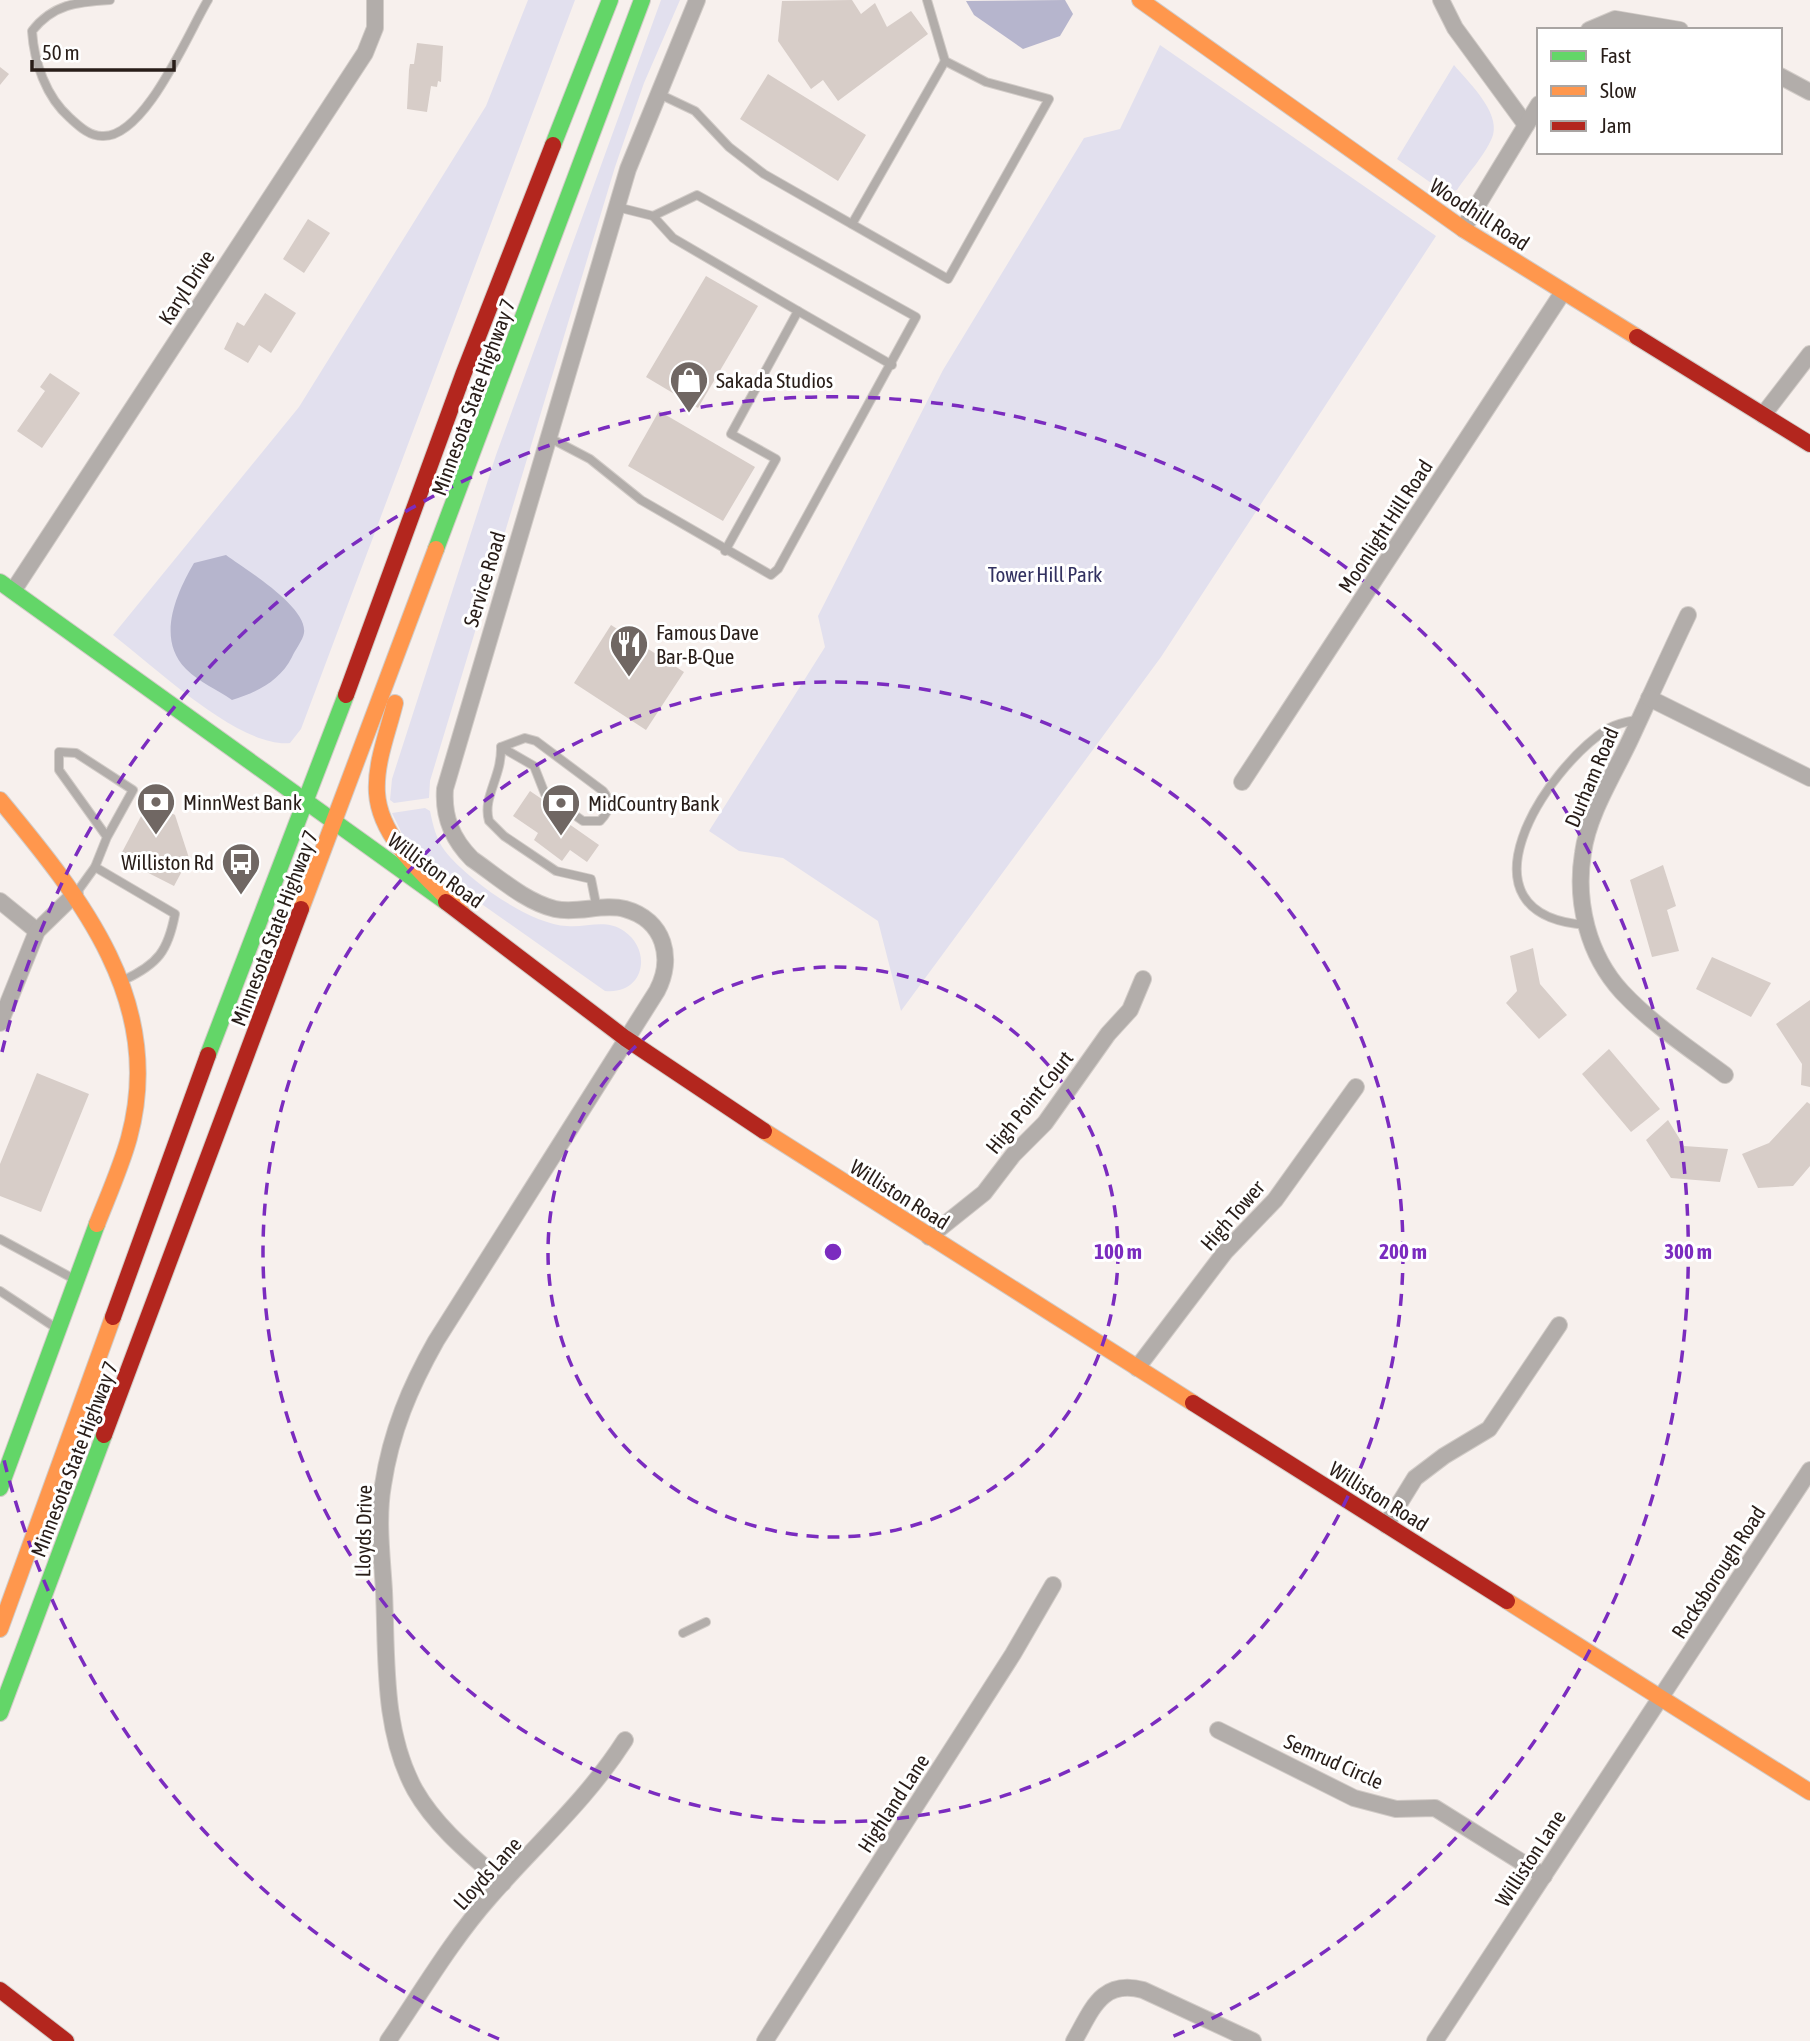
<svg xmlns="http://www.w3.org/2000/svg" width="1810" height="2041" viewBox="0 0 1810 2041" font-family="'Asap Condensed',sans-serif">
	<rect width="100%" height="100%" fill="#f7f0ed"/>
	<g fill="#e2e0ee">
		<path d="M 528,0 L 575,0 L 301,729 L 290,743 C 239,748 155,667 113,635 L 299,407 L 486,106 Z"/>
		<path d="M 661,0 L 680,0 L 644,83 L 615,167 L 430,781 L 429,798 L 394,803 L 390,800 L 392,779 L 496,455 Z"/>
		<path d="M 1160,45 L 1436,236 L 1161,657 L 901,1011 L 878,921 L 783,858 L 739,851 L 709,831 L 825,647 L 818,616 L 943,370 L 1084,138 L 1120,129 Z"/>
		<path d="M 1454,65 C 1467,81 1500,111 1493,135 C 1487,153 1468,173 1457,190 L 1444,192 L 1397,159 Z"/>
		<path d="M 425,808 L 430,811 C 433,825 436,839 445,851 C 468,880 529,924 567,926 C 586,928 606,918 624,931 C 653,951 644,995 605,991 L 483,905 L 404,838 L 392,813 Z"/>
	</g>
	<g fill="#b6b5cd">
		<path d="M 1065,0 L 1073,14 L 1060,36 L 1023,49 L 974,15 L 966,1 Z"/>
		<path d="M 226,555 C 245,569 308,607 304,633 C 303,640 295,650 292,657 C 280,681 256,693 232,700 C 218,690 199,682 186,669 C 156,639 176,594 194,563 Z"/>
	</g>
	<g fill="#d7cdc8">
		<path d="M 852,0 L 861,14 L 875,3 L 887,27 L 911,11 L 928,34 L 838,101 L 823,80 L 811,89 L 778,41 L 782,1 Z"/>
		<path d="M 417,43 L 443,46 L 441,82 L 438,81 L 437,87 L 431,86 L 427,112 L 407,109 L 409,70 L 410,64 L 414,64 Z"/>
		<path d="M 0,67 L 9,74 L 0,85 Z"/>
		<path d="M 768,74 L 866,135 L 838,181 L 740,119 Z"/>
		<path d="M 308,219 L 330,233 L 304,273 L 283,259 Z"/>
		<path d="M 706,276 L 758,306 L 698,408 L 646,377 Z"/>
		<path d="M 265,293 L 296,313 L 271,353 L 259,345 L 248,363 L 224,349 L 237,322 L 244,326 Z"/>
		<path d="M 50,373 L 80,393 L 42,448 L 17,431 L 45,391 L 40,387 Z"/>
		<path d="M 659,411 L 755,467 L 723,521 L 628,466 Z"/>
		<path d="M 611,625 L 684,672 L 646,730 L 574,683 Z"/>
		<path d="M 530,791 L 552,806 L 549,810 L 599,845 L 587,862 L 570,850 L 562,861 L 534,840 L 538,833 L 513,816 Z"/>
		<path d="M 149,801 L 175,815 L 189,858 L 174,886 L 119,858 Z"/>
		<path d="M 1663,865 L 1676,906 L 1667,910 L 1679,951 L 1652,957 L 1630,880 Z"/>
		<path d="M 1533,948 L 1540,984 L 1567,1015 L 1539,1039 L 1506,1003 L 1517,991 L 1510,956 Z"/>
		<path d="M 1712,957 L 1771,983 L 1751,1017 L 1696,989 Z"/>
		<path d="M 1810,1000 L 1810,1087 L 1801,1085 L 1802,1064 L 1776,1024 Z"/>
		<path d="M 1609,1049 L 1660,1109 L 1631,1132 L 1582,1074 Z"/>
		<path d="M 37,1073 L 89,1094 L 41,1212 L 0,1196 L 0,1164 Z"/>
		<path d="M 1807,1102 L 1810,1104 L 1810,1166 L 1793,1186 L 1758,1188 L 1742,1154 L 1769,1143 Z"/>
		<path d="M 1668,1120 L 1684,1146 L 1728,1149 L 1720,1182 L 1671,1178 L 1646,1140 Z"/>
	</g>
	<g fill="none" stroke-linecap="round" stroke-linejoin="round">
		<g stroke="#d1cbc7" stroke-width="10">
			<g id="lane">
				<path d="M 110,0 C 77,2 53,4 32,31 C 34,62 46,97 70,118 C 79,126 89,136 102,136 C 145,139 189,31 208,0"/>
				<path d="M 657,93 L 695,111 L 729,147 L 764,174 L 948,279 L 1049,99 L 986,82 L 945,61 L 927,0"/>
				<path d="M 617,207 L 653,216 L 673,238 L 798,311 L 731,434 L 776,459 L 725,551"/>
				<path d="M 852,224 L 945,61"/>
				<path d="M 798,311 L 892,365"/>
				<path d="M 548,437 L 590,459 L 641,500 L 771,575 L 778,569 L 916,317 L 697,195 L 653,216"/>
				<path d="M 525,738 L 536,741 L 603,791 C 612,802 610,811 600,821 L 583,821 L 545,794 L 534,766 L 501,747 Z"/>
				<path d="M 501,747 C 502,777 482,797 489,821 L 504,836 L 556,871 L 591,879 L 597,909"/>
				<path d="M 95,867 L 175,914 C 168,951 158,964 124,980"/>
				<path d="M 77,892 L 95,867 L 107,837 L 59,770 L 59,752 L 76,753 L 133,790 L 107,837"/>
				<path d="M 1586,925 C 1451,915 1544,769 1609,728 C 1618,723 1630,721 1640,719"/>
				<path d="M 0,1239 L 74,1279"/>
				<path d="M 0,1291 L 56,1328"/>
				<path d="M 683,1633 L 706,1622"/>
			</g>
		</g>
		<g stroke="#d1cbc7" stroke-width="18">
			<g id="street">
				<path d="M 1441,0 L 1455,28 L 1526,125"/>
				<path d="M 1589,30 L 1615,19 L 1680,30"/>
				<path d="M 1780,76 L 1810,92"/>
				<path d="M 1463,229 L 1539,104"/>
				<path d="M 1763,415 L 1810,354"/>
				<path d="M 13,591 L 365,53 L 375,28 L 375,0"/>
				<path d="M 1688,615 C 1668,657 1649,699 1630,740 C 1613,776 1588,815 1583,853 C 1575,902 1588,955 1622,992 C 1652,1024 1690,1049 1725,1075"/>
				<path d="M 1649,698 L 1810,778"/>
				<path d="M 1242,782 L 1563,292"/>
				<path d="M 0,901 L 37,931"/>
				<path d="M 0,1023 L 37,931 L 75,894"/>
				<path d="M 929,1237 L 984,1193 L 1013,1155 L 1045,1123 L 1108,1034 L 1130,1010 L 1143,979"/>
				<path d="M 1137,1368 L 1225,1252 L 1275,1200 L 1356,1087"/>
				<path d="M 1386,1525 L 1415,1478 L 1444,1456 L 1489,1429 L 1559,1325"/>
				<path d="M 1218,1730 L 1354,1798 L 1396,1809 L 1435,1808 L 1544,1876"/>
				<path d="M 503,1883 C 471,1855 436,1827 415,1790 C 382,1730 387,1657 384,1591 C 382,1557 377,1519 383,1485 C 391,1432 410,1387 436,1341 L 657,991 C 674,959 665,920 625,909 C 603,903 578,914 555,909 C 525,902 497,876 472,859 C 452,839 443,817 445,789 L 628,169 L 697,0"/>
				<path d="M 388,2041 C 421,1993 451,1941 490,1897 C 536,1844 586,1801 625,1740"/>
				<path d="M 765,2041 L 1013,1654 L 1053,1585"/>
				<path d="M 1074,2041 C 1092,2010 1101,1979 1143,1990 L 1253,2041"/>
				<path d="M 1435,2041 L 1810,1470"/>
			</g>
		</g>
		<g stroke="#d1cbc7" stroke-width="18">
			<g id="fast">
				<path d="M 553,145 L 610,0"/>
				<path d="M 436,549 L 642,0"/>
				<path d="M 0,582 L 446,902"/>
				<path d="M 208,1055 L 346,695"/>
				<path d="M 0,1488 L 97,1224"/>
				<path d="M 0,1713 L 104,1435"/>
			</g>
		</g>
		<g stroke="#d1cbc7" stroke-width="18">
			<g id="slow">
				<path d="M 1140,0 L 1463,229 L 1637,337"/>
				<path d="M 395,703 C 388,732 375,763 377,793 C 380,842 432,881 463,914"/>
				<path d="M 0,800 C 81,898 166,1002 129,1138 C 121,1167 108,1196 97,1224"/>
				<path d="M 301,909 L 436,549"/>
				<path d="M 764,1131 L 1193,1403"/>
				<path d="M 1507,1601 L 1810,1792"/>
				<path d="M 0,1629 L 113,1317"/>
			</g>
		</g>
		<g stroke="#d1cbc7" stroke-width="18">
			<g id="jam">
				<path d="M 1637,337 L 1810,444"/>
				<path d="M 346,695 L 463,375 L 553,145"/>
				<path d="M 446,902 L 625,1038 L 764,1131"/>
				<path d="M 113,1317 L 208,1055"/>
				<path d="M 1193,1403 L 1507,1601"/>
				<path d="M 104,1435 L 301,909"/>
				<path d="M 0,1990 L 66,2041"/>
			</g>
		</g>
		<use href="#lane" stroke="#b2adaa" stroke-width="8"/>
		<use href="#street" stroke="#b2adaa" stroke-width="16"/>
		<use href="#fast" stroke="#63d668" stroke-width="16"/>
		<use href="#slow" stroke="#ff974d" stroke-width="16"/>
		<use href="#jam" stroke="#b3261e" stroke-width="16"/>
	</g>
	<g fill="none" stroke="#7b2cbf" stroke-width="3.5" stroke-dasharray="12 9">
		<circle cx="833" cy="1252" r="285"/>
		<circle cx="833" cy="1252" r="570"/>
		<path d="M499 2039A855 855 0 0 1 2 1452M2 1052A855 855 0 1 1 1167 2039"/>
	</g>
	<defs>
		<g id="shop-pin" transform="scale(2.0125)"><path d="M0 17L-7.5 6A9.5 9.5 0 1 1 7.5 6Z" fill="#706763" stroke="#fff"/><path d="M-5-2.5h2.3a2.7 3.5 0 0 1 5.4 0H5L5.5 6h-11ZM-1.5-2.5h3a1.5 2.3 0 0 0-3 0Z" fill="#fff"/></g>
		<g id="restaurant-pin" transform="scale(2.0125)"><path d="M0 17L-7.5 6A9.5 9.5 0 1 1 7.5 6Z" fill="#706763" stroke="#fff"/><path d="M-5-6h1v4h1v-4h1v4h1v-4h1v5L-1.5 .5V6h-2V.5L-5-1ZM5-6V6H3V1.5H1.5Q1.5-4 5-6Z" fill="#fff"/></g>
		<g id="bank-pin" transform="scale(2.0125)"><path d="M0 17L-7.5 6A9.5 9.5 0 1 1 7.5 6Z" fill="#706763" stroke="#fff"/><path d="M-6-4H6V4H-6ZM0-2.3a2.3 2.3 0 1 0 0 4.6a2.3 2.3 0 1 0 0-4.6Z" fill="#fff"/></g>
		<g id="bus-pin" transform="scale(2.0125)"><path d="M0 17L-7.5 6A9.5 9.5 0 1 1 7.5 6Z" fill="#706763" stroke="#fff"/><path d="M-5-6H5V4H4V6H2V4H-2V6H-4V4H-5ZM-3.5-4V0h7V-4ZM-3.5 1.2v1.5H-2V1.2ZM2 1.2v1.5H3.5V1.2Z" fill="#fff"/></g>
	</defs>
	<g fill-rule="evenodd">
		<use href="#shop-pin" x="689" y="380"/>
		<use href="#restaurant-pin" x="629" y="644"/>
		<use href="#bank-pin" x="156" y="802"/>
		<use href="#bank-pin" x="561" y="803"/>
		<use href="#bus-pin" x="241" y="862"/>
	</g>
	<g text-anchor="middle" dominant-baseline="central" stroke-width="6" stroke-linejoin="round" paint-order="stroke">
		<g font-size="21" fill="#281d18" stroke="#fff">
			<text transform="translate(1480 214) rotate(33)">Woodhill Road</text>
			<text transform="translate(186 287) rotate(-57)">Karyl Drive</text>
			<text transform="translate(473 397) rotate(-70)">Minnesota State Highway 7</text>
			<text transform="translate(1385 526) rotate(-57)">Moonlight Hill Road</text>
			<text transform="translate(484 579) rotate(-73)">Service Road</text>
			<text transform="translate(1591 777) rotate(-67)">Durham Road</text>
			<text transform="translate(436 870) rotate(36)">Williston Road</text>
			<text transform="translate(274 928) rotate(-69)">Minnesota State Highway 7</text>
			<text transform="translate(1029 1102) rotate(-51)">High Point Court</text>
			<text transform="translate(900 1194) rotate(32)">Williston Road</text>
			<text transform="translate(1232 1215) rotate(-49)">High Tower</text>
			<text transform="translate(74 1459) rotate(-69)">Minnesota State Highway 7</text>
			<text transform="translate(1379 1496) rotate(32)">Williston Road</text>
			<text transform="translate(363 1531) rotate(-89)">Lloyds Drive</text>
			<text transform="translate(1718 1572) rotate(-57)">Rocksborough Road</text>
			<text transform="translate(1334 1761) rotate(24)">Semrud Circle</text>
			<text transform="translate(893 1803) rotate(-57)">Highland Lane</text>
			<text transform="translate(1530 1858) rotate(-57)">Williston Lane</text>
			<text transform="translate(487 1873) rotate(-48)">Lloyds Lane</text>
		</g>
		<g font-size="21" fill="#281d18" stroke="#fff" text-anchor="start">
			<text x="716" y="380">Sakada Studios</text>
			<text x="656" y="632">Famous Dave<tspan x="656" dy="24">Bar-B-Que</tspan></text>
			<text x="183" y="802">MinnWest Bank</text>
			<text x="588" y="803">MidCountry Bank</text>
			<text x="214" y="862" text-anchor="end">Williston Rd</text>
		</g>
		<g font-size="21" fill="#323160" stroke="#fff">
			<text x="1045" y="574">Tower Hill Park</text>
		</g>
	</g>
	<circle cx="833" cy="1252" r="10" fill="#7b2cbf" stroke="#fff" stroke-width="3.5"/>
	<g font-size="21" text-anchor="middle" font-weight="bold" fill="#7b2cbf" stroke="#fff" stroke-width="6" stroke-linejoin="round" paint-order="stroke">
		<text x="1118" y="1259">100 m</text>
		<text x="1403" y="1259">200 m</text>
		<text x="1688" y="1259">300 m</text>
	</g>
	<rect x="1537" y="28" width="245" height="126" fill="#ffffff" stroke="#a9a5a3" stroke-width="2"/>
	<rect x="1551" y="51" width="35" height="10" fill="#63d668" stroke="#a9a5a3" stroke-width="2"/>
	<text x="1600" y="63" font-size="21" fill="#281d18">Fast</text>
	<rect x="1551" y="86" width="35" height="10" fill="#ff974d" stroke="#a9a5a3" stroke-width="2"/>
	<text x="1600" y="98" font-size="21" fill="#281d18">Slow</text>
	<rect x="1551" y="121" width="35" height="10" fill="#b3261e" stroke="#a9a5a3" stroke-width="2"/>
	<text x="1600" y="133" font-size="21" fill="#281d18">Jam</text>
	<path d="M32 60v10h142v-10" fill="none" stroke="#281d18" stroke-width="3.5"/>
	<text x="42" y="60" font-size="21" fill="#281d18" stroke="#ffffff" stroke-width="5" paint-order="stroke">50 m</text>
</svg>
